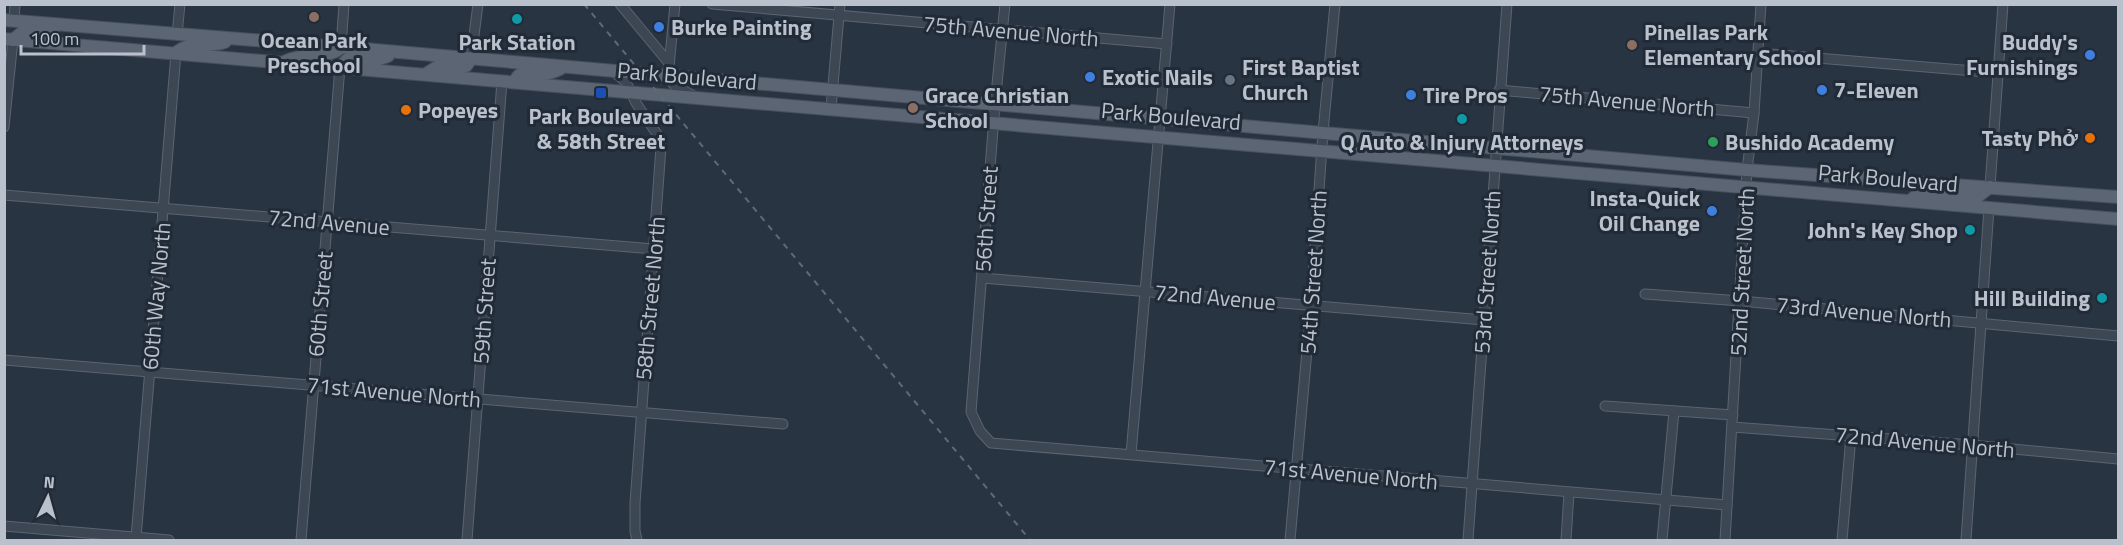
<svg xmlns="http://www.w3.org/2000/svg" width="2123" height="545" viewBox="0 0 2123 545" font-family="'Titillium Web',sans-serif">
	<rect width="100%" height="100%" fill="#293443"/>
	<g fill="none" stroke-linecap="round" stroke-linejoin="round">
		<g stroke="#5b6470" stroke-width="11">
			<g id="minor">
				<path d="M 620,4 L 669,63"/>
				<path d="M 675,4 L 668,77 L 675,86 L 694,96"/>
				<path d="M 712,4 L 1167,44"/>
				<path d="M 1005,4 L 995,104 L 971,412 L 980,431 L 991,443 L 1727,505"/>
				<path d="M 14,21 L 15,4"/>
				<path d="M 177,35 L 180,4"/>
				<path d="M 341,47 L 344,4"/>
				<path d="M 1758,53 L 1998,73"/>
				<path d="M 471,59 L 478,4"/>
				<path d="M 613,71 L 626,82 L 636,103 L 657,134 L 661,147 L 635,503 L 635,531 L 637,540"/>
				<path d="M 1499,90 L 1754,113"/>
				<path d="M 831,108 L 840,4"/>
				<path d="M 4,127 L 13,40"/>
				<path d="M 1990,187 L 2003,4"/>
				<path d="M 4,195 L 654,249"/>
				<path d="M 982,278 L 1484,320"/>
				<path d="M 1645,294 L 1741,301 L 2118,336"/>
				<path d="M 4,360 L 783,424"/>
				<path d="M 1605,406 L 1733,415"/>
				<path d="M 1732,427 L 1972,445 L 2118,459"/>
				<path d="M 1131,454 L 1170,4"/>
				<path d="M 4,526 L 169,540"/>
				<path d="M 136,538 L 176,53"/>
				<path d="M 301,540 L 340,67"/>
				<path d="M 467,540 L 502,81"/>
				<path d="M 1290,540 L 1311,306 L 1323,132 L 1335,4"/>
				<path d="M 1468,540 L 1507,4"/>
				<path d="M 1566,540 L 1569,493"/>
				<path d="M 1662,540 L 1674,411"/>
				<path d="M 1725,540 L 1747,170 L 1754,113 L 1761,4"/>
				<path d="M 1842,540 L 1851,436"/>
				<path d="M 1966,540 L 1989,208"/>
			</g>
		</g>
		<g stroke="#474f5c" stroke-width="14">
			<g id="major">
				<path d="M 4,20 L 341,47 L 1747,170 L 2118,197"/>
				<path d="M 4,39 L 2118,219"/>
				<path d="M 13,40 L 24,31 L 53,31"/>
				<path d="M 176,53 C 190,40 208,48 225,42"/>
				<path d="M 286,61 C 305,52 328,59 340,48"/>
				<path d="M 340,67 L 348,59 L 379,59 L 388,56"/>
				<path d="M 426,74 L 437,67 L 466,66 L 471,59"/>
				<path d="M 515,82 C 519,69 529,74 540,74 C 547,74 554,72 560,69"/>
				<path d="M 1910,201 L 1919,193 L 1977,197 L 1990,187"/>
			</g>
		</g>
		<use href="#minor" stroke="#3d4653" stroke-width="9"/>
		<use href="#major" stroke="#5b6573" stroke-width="12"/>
		<path stroke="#5f6a79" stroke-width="2" stroke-dasharray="6 6" stroke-linecap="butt" d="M 584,4 L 1030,540"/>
	</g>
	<g fill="#8d6e63" stroke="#212b38" stroke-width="2">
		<circle cx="314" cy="17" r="6"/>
		<circle cx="1632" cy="45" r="6"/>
		<circle cx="913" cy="108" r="6"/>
	</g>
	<g fill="#0f9aa8" stroke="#212b38" stroke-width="2">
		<circle cx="517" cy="19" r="6"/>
		<circle cx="1462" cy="119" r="6"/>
		<circle cx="1970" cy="230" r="6"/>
		<circle cx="2102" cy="298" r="6"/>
	</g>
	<g fill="#3f7fe0" stroke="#212b38" stroke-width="2">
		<circle cx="659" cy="27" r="6"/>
		<circle cx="2090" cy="55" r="6"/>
		<circle cx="1090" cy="77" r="6"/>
		<circle cx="1822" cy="90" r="6"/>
		<circle cx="1411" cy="95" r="6"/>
		<circle cx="1712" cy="211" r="6"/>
	</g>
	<circle fill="#6b7280" stroke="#212b38" stroke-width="2" cx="1230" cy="80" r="6"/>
	<rect fill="#1a4fb4" stroke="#212b38" stroke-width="2" x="595" y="87" width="12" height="12" rx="3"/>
	<g fill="#e8710a" stroke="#212b38" stroke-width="2">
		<circle cx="406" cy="110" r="6"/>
		<circle cx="2090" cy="138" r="6"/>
	</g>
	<circle fill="#2e9e5b" stroke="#212b38" stroke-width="2" cx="1713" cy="142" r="6"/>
	<g text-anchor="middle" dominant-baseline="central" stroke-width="6" stroke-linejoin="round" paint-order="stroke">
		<g font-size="22" font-weight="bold" fill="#bac1cc" stroke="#212b38" text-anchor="start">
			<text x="671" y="27">Burke Painting</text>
			<text x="1644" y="32">Pinellas Park<tspan x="1644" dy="25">Elementary School</tspan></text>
			<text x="314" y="40" text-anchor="middle">Ocean Park<tspan x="314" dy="25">Preschool</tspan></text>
			<text x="517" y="42" text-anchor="middle">Park Station</text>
			<text x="2078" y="42" text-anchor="end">Buddy's<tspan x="2078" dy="25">Furnishings</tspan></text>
			<text x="1242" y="67">First Baptist<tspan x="1242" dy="25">Church</tspan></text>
			<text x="1102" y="77">Exotic Nails</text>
			<text x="1834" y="90">7-Eleven</text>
			<text x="925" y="95">Grace Christian<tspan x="925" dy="25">School</tspan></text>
			<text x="1423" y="95">Tire Pros</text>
			<text x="418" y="110">Popeyes</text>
			<text x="601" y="116" text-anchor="middle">Park Boulevard<tspan x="601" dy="25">&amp; 58th Street</tspan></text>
			<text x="2078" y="138" text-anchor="end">Tasty Phở</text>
			<text x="1462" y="142" text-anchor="middle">Q Auto &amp; Injury Attorneys</text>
			<text x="1725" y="142">Bushido Academy</text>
			<text x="1700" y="198" text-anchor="end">Insta-Quick<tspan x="1700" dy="25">Oil Change</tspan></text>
			<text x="1958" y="230" text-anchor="end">John's Key Shop</text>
			<text x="2090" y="298" text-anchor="end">Hill Building</text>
		</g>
		<g font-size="22" fill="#bac1cc" stroke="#212b38">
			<text transform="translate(1011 31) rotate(5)">75th Avenue North</text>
			<text transform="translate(687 76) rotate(5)">Park Boulevard</text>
			<text transform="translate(1627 101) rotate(5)">75th Avenue North</text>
			<text transform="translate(1171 116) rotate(5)">Park Boulevard</text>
			<text transform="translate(1888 178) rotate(5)">Park Boulevard</text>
			<text transform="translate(986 219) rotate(-86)">56th Street</text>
			<text transform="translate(329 222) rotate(5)">72nd Avenue</text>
			<text transform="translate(1313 272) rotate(-86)">54th Street North</text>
			<text transform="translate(1487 272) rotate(-86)">53rd Street North</text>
			<text transform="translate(1742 272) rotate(-87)">52nd Street North</text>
			<text transform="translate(156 296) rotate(-85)">60th Way North</text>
			<text transform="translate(1215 297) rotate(5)">72nd Avenue</text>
			<text transform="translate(650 298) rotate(-85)">58th Street North</text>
			<text transform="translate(320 304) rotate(-85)">60th Street</text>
			<text transform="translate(484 311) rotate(-86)">59th Street</text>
			<text transform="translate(1864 312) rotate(5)">73rd Avenue North</text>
			<text transform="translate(394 392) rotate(5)">71st Avenue North</text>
			<text transform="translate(1925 442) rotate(5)">72nd Avenue North</text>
			<text transform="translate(1351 474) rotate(5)">71st Avenue North</text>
		</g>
	</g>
	<rect width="2123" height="545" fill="none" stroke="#bac1cc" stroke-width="12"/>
	<g transform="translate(48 497) rotate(5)" stroke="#212b38" stroke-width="4.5" paint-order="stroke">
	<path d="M0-4.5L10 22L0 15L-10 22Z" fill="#bac1cc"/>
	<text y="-9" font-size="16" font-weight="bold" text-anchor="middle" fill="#bac1cc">N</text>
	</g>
	<path d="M21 45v9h123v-9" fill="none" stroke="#bac1cc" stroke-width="3"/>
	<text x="30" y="45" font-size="18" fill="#bac1cc" stroke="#212b38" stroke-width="4.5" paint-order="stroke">100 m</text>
</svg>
